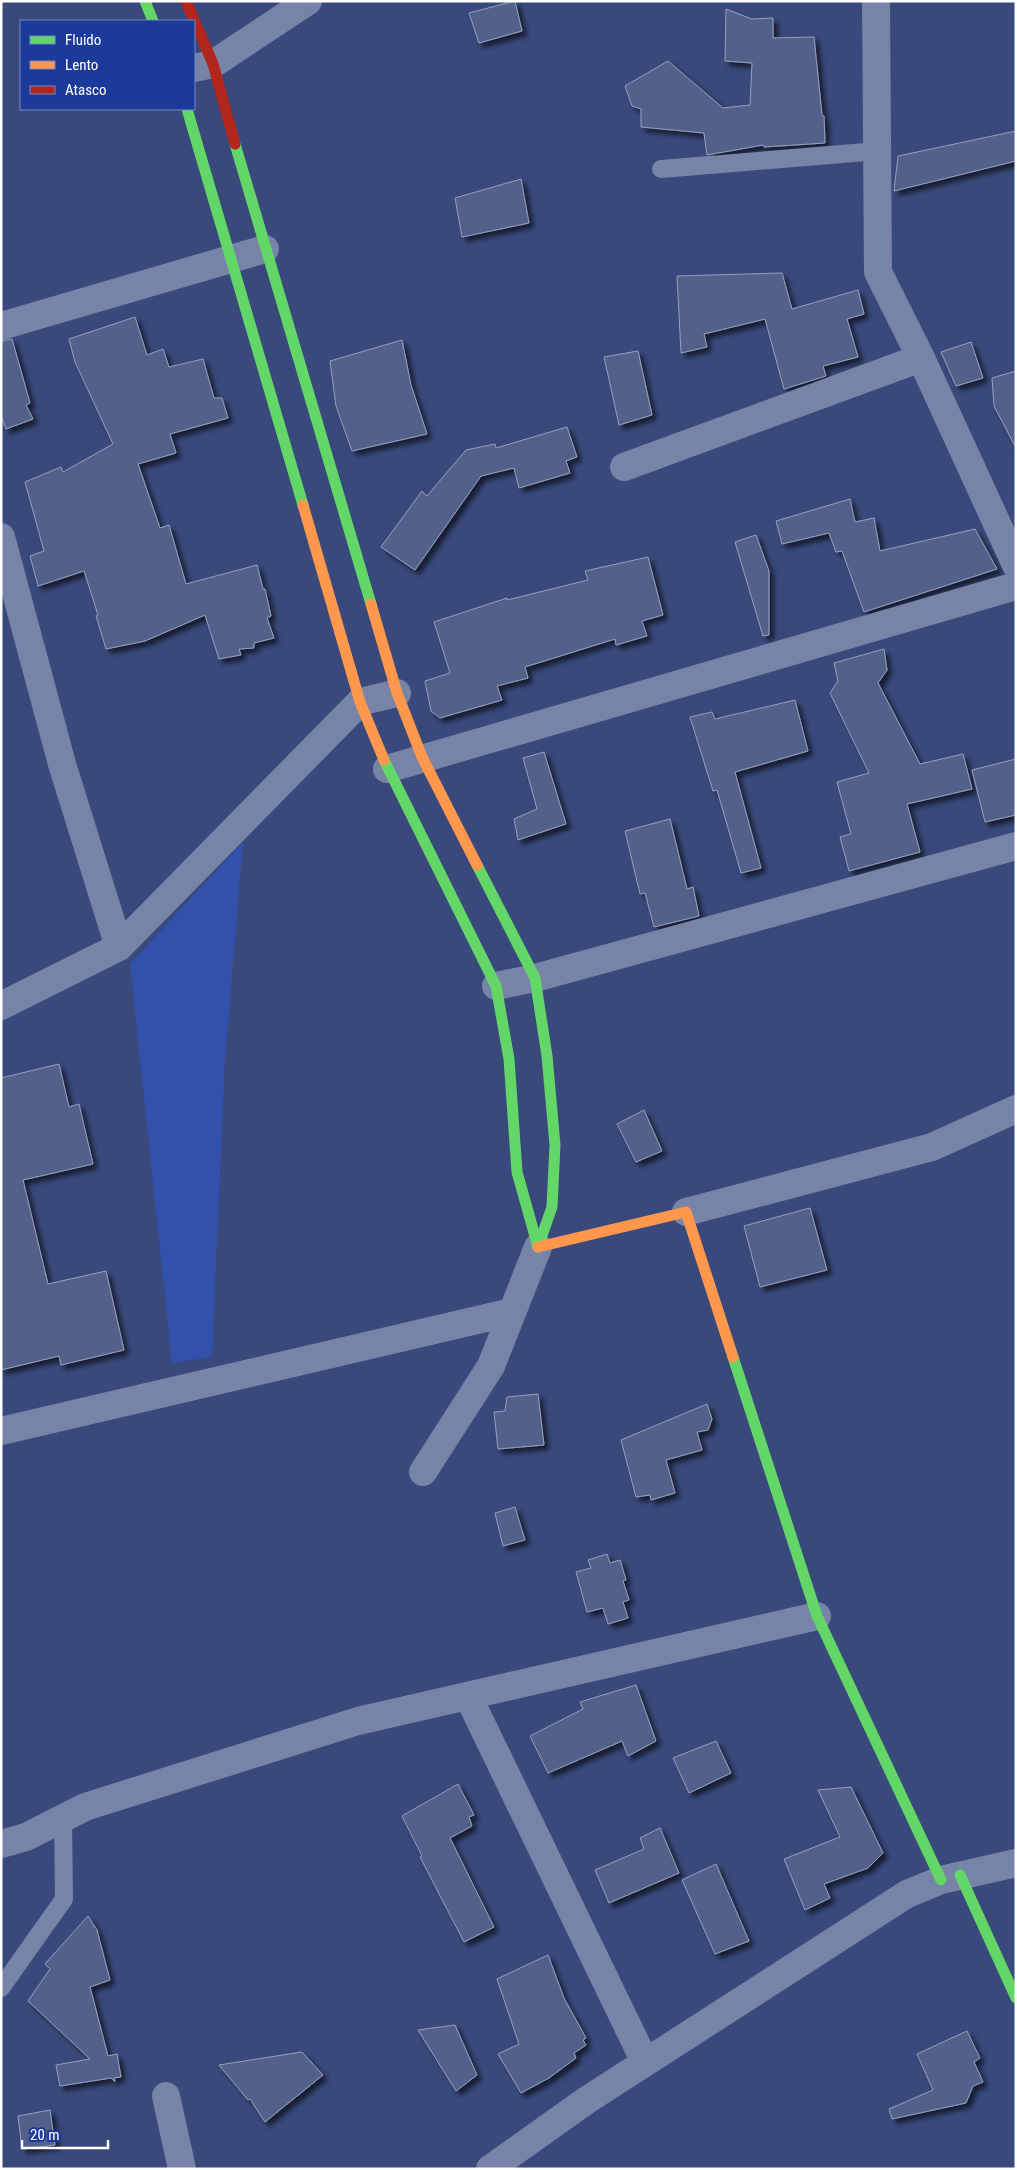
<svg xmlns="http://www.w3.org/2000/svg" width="1017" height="2170" viewBox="0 0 1017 2170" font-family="'Roboto Condensed',sans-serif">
	<defs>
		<filter id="shadow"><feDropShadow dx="4.5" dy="4.5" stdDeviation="2.5" flood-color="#0009"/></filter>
	</defs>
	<rect width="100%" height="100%" fill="#39497c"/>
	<path fill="#3151ad" d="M 243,842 L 225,1059 L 212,1357 L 172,1363 L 130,964 Z"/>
	<g fill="#536189" stroke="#96a0bc" filter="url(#shadow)">
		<path d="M 515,1 L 522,31 L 479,43 L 469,13 Z"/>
		<path d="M 726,9 L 752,19 L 773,18 L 773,38 L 814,37 L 822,115 L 824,116 L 825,143 L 764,147 L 763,145 L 707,155 L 704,133 L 641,127 L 641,109 L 632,106 L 625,86 L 668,61 L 723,108 L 750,105 L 752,63 L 725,61 Z"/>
		<path d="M 1016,131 L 1016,161 L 894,191 L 898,156 Z"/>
		<path d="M 521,179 L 529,223 L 462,237 L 455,198 Z"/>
		<path d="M 782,273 L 792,309 L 858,290 L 864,314 L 847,319 L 858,357 L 823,366 L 826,376 L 784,389 L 765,319 L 704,334 L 707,347 L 681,353 L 677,276 Z"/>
		<path d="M 135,317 L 147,355 L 163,349 L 169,367 L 203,359 L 214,398 L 222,398 L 228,418 L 170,434 L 176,453 L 138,464 L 160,528 L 169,525 L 186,584 L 257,565 L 263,589 L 265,589 L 271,616 L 267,618 L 274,638 L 254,643 L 254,648 L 239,649 L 241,655 L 219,659 L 205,615 L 145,641 L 106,649 L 96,616 L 98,615 L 84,571 L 38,586 L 30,556 L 44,551 L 25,482 L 61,467 L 63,472 L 113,444 L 75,362 L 69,339 Z"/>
		<path d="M 12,339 L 30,403 L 26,405 L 33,419 L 6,429 L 1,416 L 1,341 Z"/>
		<path d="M 402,340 L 411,385 L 427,434 L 352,451 L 336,406 L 330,361 Z"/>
		<path d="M 971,342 L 983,378 L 956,386 L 941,352 Z"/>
		<path d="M 638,351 L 652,415 L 619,425 L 604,357 Z"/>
		<path d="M 1016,371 L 1016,448 L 994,406 L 992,378 Z"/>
		<path d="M 567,427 L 577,457 L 566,461 L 570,473 L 519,488 L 514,468 L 481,476 L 415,570 L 381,547 L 422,491 L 427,496 L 466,450 L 495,444 L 496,448 Z"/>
		<path d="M 850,499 L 855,522 L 874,518 L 880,551 L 975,529 L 997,569 L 864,612 L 842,551 L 836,552 L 829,533 L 782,544 L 776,521 Z"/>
		<path d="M 756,535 L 769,571 L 769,635 L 763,636 L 735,542 Z"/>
		<path d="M 648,557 L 663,615 L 642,621 L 647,636 L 616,645 L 615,639 L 525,667 L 528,678 L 497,686 L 502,700 L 440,718 L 431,711 L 425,681 L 450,673 L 434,622 L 507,598 L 507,600 L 588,580 L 585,571 Z"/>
		<path d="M 884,649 L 887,670 L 878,683 L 920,764 L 963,754 L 972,789 L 907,804 L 920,852 L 849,871 L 840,837 L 851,834 L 837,782 L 869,773 L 830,693 L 838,681 L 834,663 Z"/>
		<path d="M 795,700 L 808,751 L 735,772 L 761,868 L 741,873 L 717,790 L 713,791 L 690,717 L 712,712 L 715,719 Z"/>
		<path d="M 544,752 L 566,824 L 518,840 L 514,819 L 537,809 L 523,758 Z"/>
		<path d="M 1016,759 L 1016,815 L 985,822 L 972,770 Z"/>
		<path d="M 670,819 L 687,889 L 693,887 L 699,916 L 654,927 L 645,893 L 640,894 L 625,831 Z"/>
		<path d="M 59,1064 L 69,1107 L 79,1104 L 93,1164 L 23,1180 L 48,1284 L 106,1271 L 124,1350 L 61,1365 L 59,1356 L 1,1370 L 1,1078 Z"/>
		<path d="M 644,1110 L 662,1151 L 636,1162 L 617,1124 Z"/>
		<path d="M 810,1208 L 827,1270 L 760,1287 L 744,1226 Z"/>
		<path d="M 538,1394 L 544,1445 L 498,1449 L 494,1412 L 505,1411 L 507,1397 Z"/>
		<path d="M 707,1404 L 712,1419 L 708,1430 L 697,1432 L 702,1450 L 666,1460 L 675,1493 L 651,1500 L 650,1495 L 636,1497 L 621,1440 Z"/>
		<path d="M 515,1507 L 525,1540 L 503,1546 L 495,1513 Z"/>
		<path d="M 607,1554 L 610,1563 L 620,1560 L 626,1580 L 623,1581 L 629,1600 L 623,1602 L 628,1618 L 608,1624 L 603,1608 L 587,1612 L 576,1572 L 591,1568 L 588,1560 Z"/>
		<path d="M 636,1685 L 656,1741 L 628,1756 L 622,1741 L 548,1773 L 530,1736 L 583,1709 L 580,1702 Z"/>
		<path d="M 716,1741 L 731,1773 L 689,1793 L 673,1758 Z"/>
		<path d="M 458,1784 L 474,1815 L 469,1817 L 472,1826 L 450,1838 L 494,1927 L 464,1942 L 420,1857 L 422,1856 L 402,1816 Z"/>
		<path d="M 851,1787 L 883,1853 L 868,1868 L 824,1884 L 830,1898 L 805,1910 L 784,1859 L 840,1837 L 818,1790 Z"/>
		<path d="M 660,1828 L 679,1873 L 609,1903 L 595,1870 L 644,1849 L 640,1838 Z"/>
		<path d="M 716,1864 L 749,1941 L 715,1954 L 682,1880 Z"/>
		<path d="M 88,1916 L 97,1930 L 110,1980 L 90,1987 L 108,2056 L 117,2054 L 121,2077 L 114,2078 L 115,2082 L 111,2078 L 60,2086 L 56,2065 L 90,2059 L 28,2001 L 50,1969 L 45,1964 Z"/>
		<path d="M 548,1955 L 564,1998 L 586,2038 L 583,2040 L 586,2045 L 574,2053 L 576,2058 L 549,2078 L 521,2093 L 498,2054 L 519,2044 L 497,1979 Z"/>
		<path d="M 455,2025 L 477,2075 L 456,2091 L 418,2030 Z"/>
		<path d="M 967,2031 L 980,2058 L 974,2062 L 983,2082 L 973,2086 L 966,2103 L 892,2119 L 889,2109 L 933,2090 L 917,2054 Z"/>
		<path d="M 302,2052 L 323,2075 L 265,2122 L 250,2099 L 248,2100 L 219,2065 Z"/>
		<path d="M 50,2110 L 55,2145 L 22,2149 L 18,2116 Z"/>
	</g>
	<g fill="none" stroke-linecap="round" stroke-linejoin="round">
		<g stroke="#7783a7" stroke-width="18">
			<path d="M 661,169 L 878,151"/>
			<path d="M 1,1988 L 64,1899 L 63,1818"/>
		</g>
		<g stroke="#7783a7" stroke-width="28">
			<path d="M 876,1 L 878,272 L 921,358 L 1016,565"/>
			<path d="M 194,68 L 213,64 L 308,1"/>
			<path d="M 1,326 L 265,249"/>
			<path d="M 624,467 L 921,358"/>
			<path d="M 1,537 L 62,764 L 119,947"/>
			<path d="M 387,769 L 1016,586"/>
			<path d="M 496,986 L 535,978 L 1016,846"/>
			<path d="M 1,1006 L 119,947 L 360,702 L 397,693"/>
			<path d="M 686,1212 L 932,1147 L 1016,1109"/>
			<path d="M 1,1431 L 512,1312"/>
			<path d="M 423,1472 L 491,1366 L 538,1247"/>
			<path d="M 468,1696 L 645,2062"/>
			<path d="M 1,1844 L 26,1837 L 85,1807 L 358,1721 L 817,1616"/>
			<path d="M 166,2096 L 182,2169"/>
			<path d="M 490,2169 L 587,2100 L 907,1894 L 941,1880 L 1016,1863"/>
		</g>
		<g stroke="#63d668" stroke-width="11">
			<path d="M 145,1 L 153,21"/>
			<path d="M 187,109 L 303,505"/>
			<path d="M 235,144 L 371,604"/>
			<path d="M 384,760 L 496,986 L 509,1059 L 517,1172 L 538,1247"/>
			<path d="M 477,865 L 535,978 L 547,1056 L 555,1145 L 552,1207 L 538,1247"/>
			<path d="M 733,1357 L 817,1616 L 941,1880"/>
			<path d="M 960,1875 L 1016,1998"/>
		</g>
		<g stroke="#ff974d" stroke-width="11">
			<path d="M 303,505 L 360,702 L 384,760"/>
			<path d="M 371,604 L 397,693 L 422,757 L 477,865"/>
			<path d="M 538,1247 L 686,1212 L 733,1357"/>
		</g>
		<path stroke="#b3261e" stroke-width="11" d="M 186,1 L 213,64 L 235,144"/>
	</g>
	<rect width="1017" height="2170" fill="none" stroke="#ffffff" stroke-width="5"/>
	<rect x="20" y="20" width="175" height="90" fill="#1c3a99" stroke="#7789c2"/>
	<rect x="30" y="36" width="25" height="8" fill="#63d668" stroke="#7789c2"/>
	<text x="65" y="45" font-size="15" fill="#ffffff">Fluido</text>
	<rect x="30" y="61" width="25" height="8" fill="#ff974d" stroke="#7789c2"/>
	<text x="65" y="70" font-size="15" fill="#ffffff">Lento</text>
	<rect x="30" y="86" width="25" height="8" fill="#b3261e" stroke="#7789c2"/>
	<text x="65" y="95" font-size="15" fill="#ffffff">Atasco</text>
	<path d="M22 2140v8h86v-8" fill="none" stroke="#ffffff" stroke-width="2.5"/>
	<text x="30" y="2140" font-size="15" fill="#ffffff" stroke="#1c3a99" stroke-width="4" paint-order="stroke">20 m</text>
</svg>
